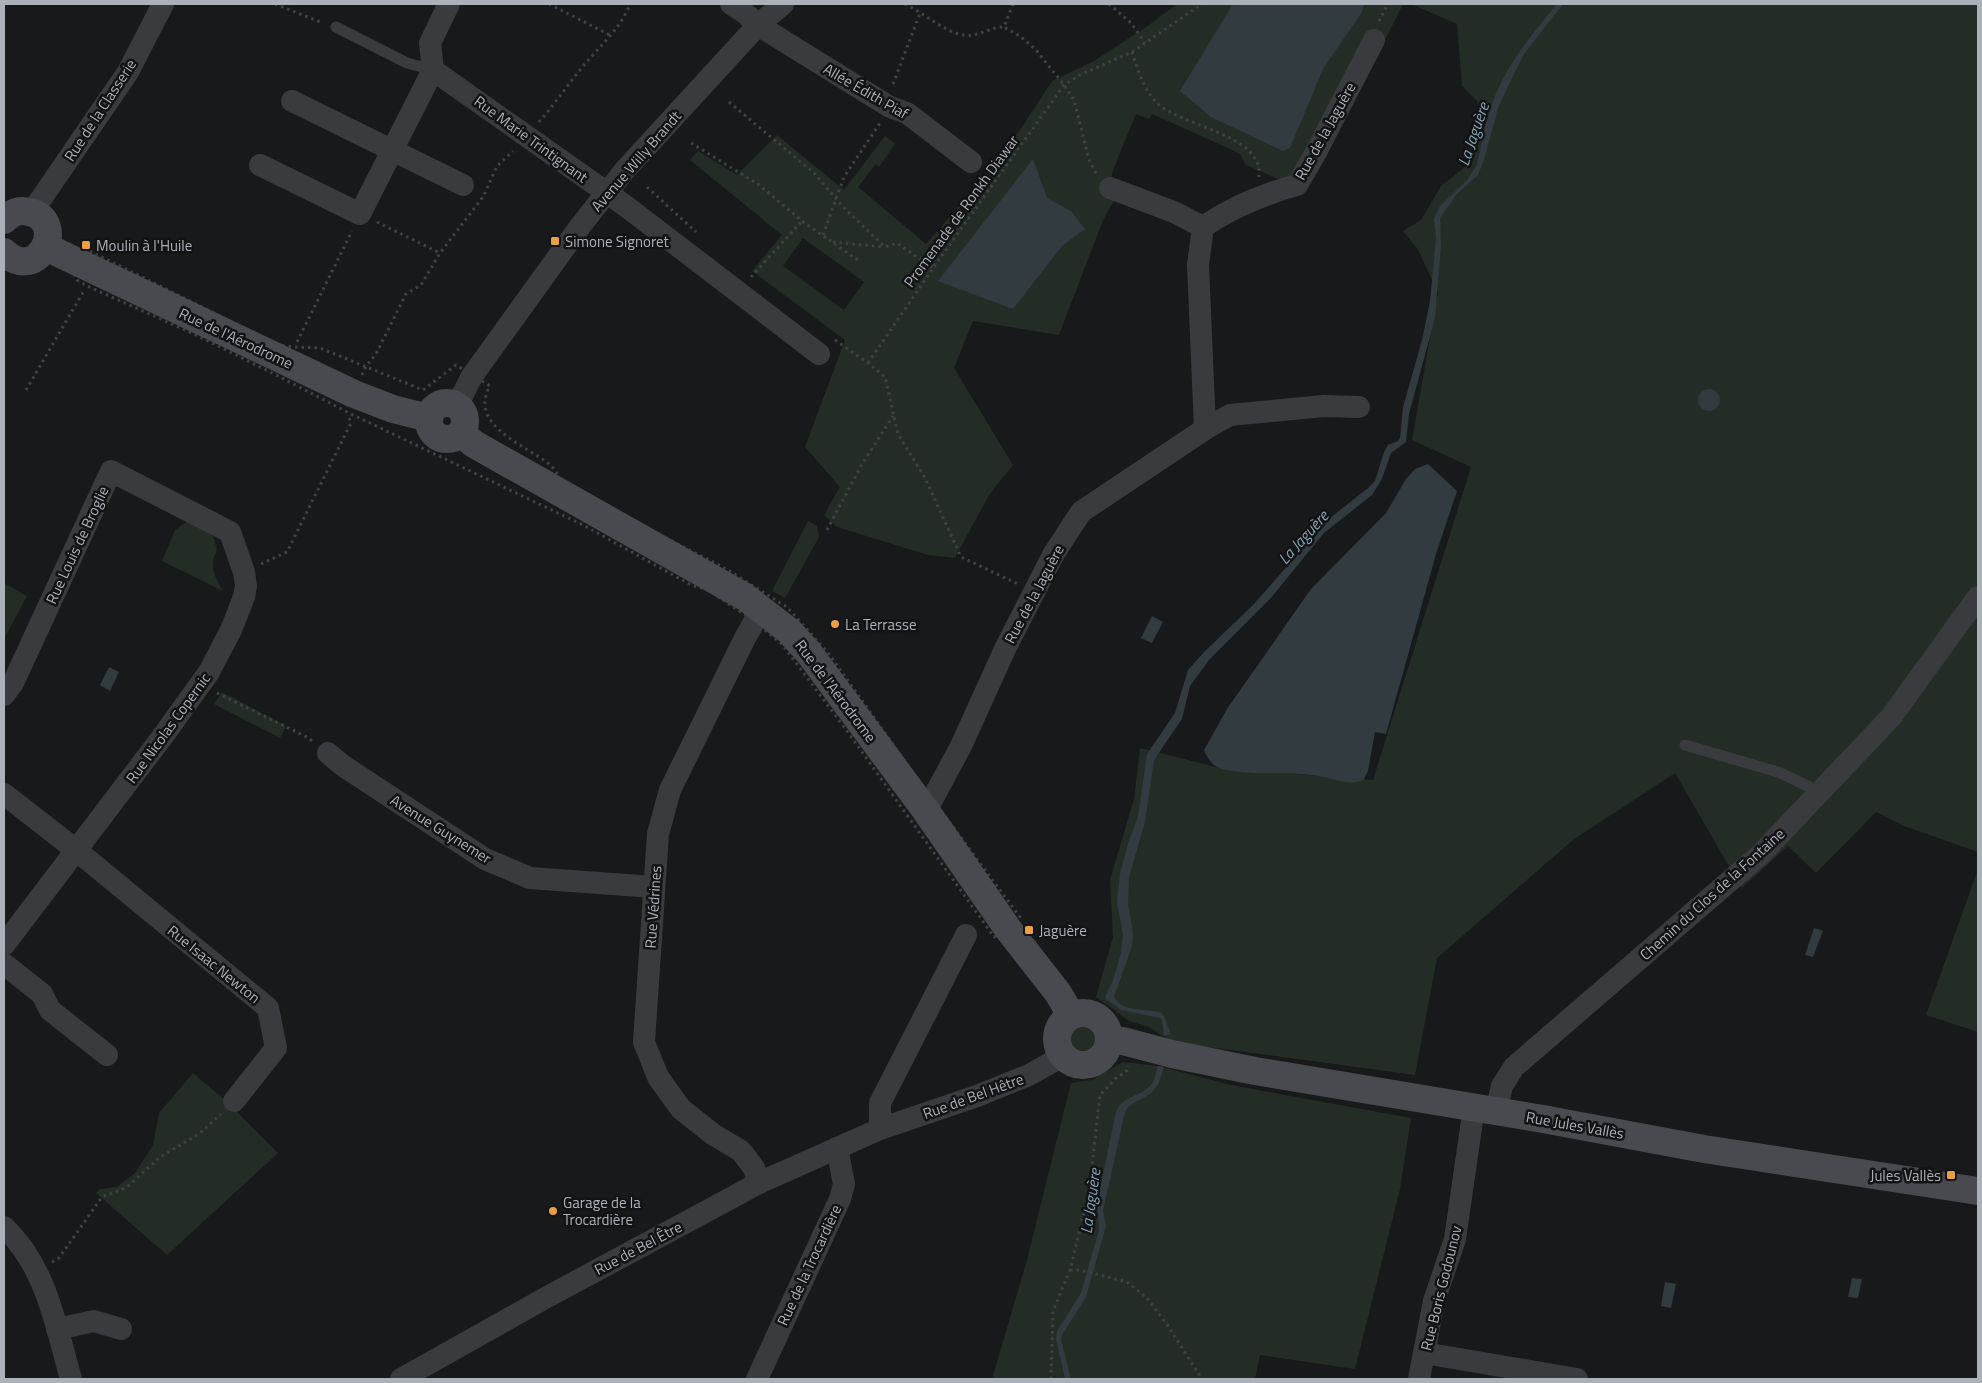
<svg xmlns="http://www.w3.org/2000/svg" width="1982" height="1383" viewBox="0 0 1982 1383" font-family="'Titillium Web',sans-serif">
	<rect width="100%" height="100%" fill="#18191a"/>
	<g fill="#242d25" fill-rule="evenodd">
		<path d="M 1177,4 L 1403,4 L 1383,44 L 1285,182 L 1246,165 L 1240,154 L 1228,148 L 1152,114 L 1149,119 L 1136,114 L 1113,170 L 1109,194 L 1114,201 L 1103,220 L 1059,335 L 973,321 L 954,368 L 1013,465 L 989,495 L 955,558 L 928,555 L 837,527 L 824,515 L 840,487 L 805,447 L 845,340 L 752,271 L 782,235 L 690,160 L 698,151 L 737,175 L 777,135 L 844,190 L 885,136 L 895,144 L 879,167 L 876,164 L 858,187 L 926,244 L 984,177 L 1022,127 L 1052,81 L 1094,61 L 1149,25 ZM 803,238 L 864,282 L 844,310 L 783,266 Z"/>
		<path d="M 1411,4 L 1978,4 L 1978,852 L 1904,826 L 1876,812 L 1816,873 L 1788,846 L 1743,887 L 1741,887 L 1675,773 L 1573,840 L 1437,958 L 1415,1075 L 1172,1042 L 1149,1027 L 1129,1021 L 1096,997 L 1113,937 L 1110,880 L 1134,799 L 1140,748 L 1220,768 L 1373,780 L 1471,467 L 1412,440 L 1438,292 L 1417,248 L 1403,231 L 1421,220 L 1441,186 L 1464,168 L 1478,102 L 1462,86 L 1457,24 Z"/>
		<path d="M 190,520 L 213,536 L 217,550 C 209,566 214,576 223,591 L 162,561 L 175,530 Z"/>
		<path d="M 808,521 L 817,526 L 819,537 L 785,598 L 772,591 Z"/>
		<path d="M 4,583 L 27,596 L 4,639 Z"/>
		<path d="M 222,692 L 286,726 L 280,738 L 214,704 Z"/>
		<path d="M 1978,869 L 1978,1032 L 1926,1015 Z"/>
		<circle cx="1083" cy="1038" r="13"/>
		<path d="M 1123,1062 L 1158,1066 L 1231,1085 L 1411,1118 L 1400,1189 L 1355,1369 L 1260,1355 L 1255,1379 L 992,1379 L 1027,1260 L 1071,1083 L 1092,1080 Z"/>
		<path d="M 193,1073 L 226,1101 L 278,1153 L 167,1255 L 96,1193 L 100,1189 L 117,1187 L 135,1173 L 153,1145 L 159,1113 Z"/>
	</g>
	<g fill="#313b40">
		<path d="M 1233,4 L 1364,4 L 1362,12 L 1323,69 L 1290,148 L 1283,151 L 1211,117 L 1180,91 Z"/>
		<path d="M 1557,4 L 1563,4 L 1524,54 L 1512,78 L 1498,108 L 1484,160 L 1478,175 L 1457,194 L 1440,218 L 1441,245 L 1435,318 L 1409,414 L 1406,442 L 1391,453 L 1382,479 L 1372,495 L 1324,533 L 1270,599 L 1209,660 L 1190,686 L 1182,719 L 1154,760 L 1145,822 L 1129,877 L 1128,904 L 1133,933 L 1132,946 L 1114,997 C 1122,1013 1147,1008 1162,1013 L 1164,1016 L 1171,1035 L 1164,1035 L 1162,1020 L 1160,1018 L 1121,1010 L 1106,999 L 1106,995 L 1113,980 L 1121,953 L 1123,935 L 1117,902 L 1120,874 L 1128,843 L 1138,817 L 1147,754 L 1175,713 L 1188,670 L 1204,652 L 1254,604 L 1289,564 L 1309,537 L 1330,518 L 1368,488 L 1375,481 L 1384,452 L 1388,445 L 1398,441 L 1400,438 L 1403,407 L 1422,340 L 1430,301 L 1436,239 L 1434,219 L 1440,206 L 1467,180 L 1477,165 C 1482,144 1485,121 1493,101 C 1508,63 1532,34 1557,4 Z"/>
		<path d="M 1033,159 L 1047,198 L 1071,211 L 1085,229 L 1062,246 L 1013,309 L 938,281 Z"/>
		<circle cx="1709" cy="400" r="11"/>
		<path d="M 1428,464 L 1457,491 L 1436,554 L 1386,734 L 1375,732 L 1368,771 L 1364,779 C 1353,787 1335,779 1323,777 C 1290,770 1255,777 1222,769 C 1212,766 1208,759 1204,750 L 1227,709 L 1311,589 L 1386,513 L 1406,479 L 1415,469 Z"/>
		<path d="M 1152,616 L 1163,622 L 1152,643 L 1141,638 Z"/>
		<path d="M 109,667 L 119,672 L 110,691 L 100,685 Z"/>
		<path d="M 1814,928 L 1823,931 L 1813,957 L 1805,955 Z"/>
		<path d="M 1158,1066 L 1164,1067 C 1161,1075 1160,1084 1154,1090 C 1146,1100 1131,1100 1125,1112 L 1103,1211 L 1106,1226 L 1086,1297 L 1062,1335 L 1061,1340 L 1071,1379 L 1065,1379 L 1056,1339 L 1057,1331 L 1081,1293 L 1099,1230 L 1097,1203 L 1116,1112 C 1123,1095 1140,1097 1151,1085 C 1155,1080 1156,1072 1158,1066 Z"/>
		<path d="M 1852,1278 L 1862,1279 L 1858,1298 L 1848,1297 Z"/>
		<path d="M 1665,1282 L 1676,1284 L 1671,1308 L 1661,1306 Z"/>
	</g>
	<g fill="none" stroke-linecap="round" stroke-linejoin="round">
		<g stroke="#404246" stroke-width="3" stroke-dasharray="2.5 4" stroke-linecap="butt">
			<path d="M 275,4 L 323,23"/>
			<path d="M 549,4 L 610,35"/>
			<path d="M 905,4 C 925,13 951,39 973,35 C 984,33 992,27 1004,27"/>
			<path d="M 1013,4 L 1004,27 L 1020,36 L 1036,50 L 1064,85 L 1074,100 L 1089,160 L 1097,175"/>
			<path d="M 1109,4 L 1131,23 L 1145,43"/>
			<path d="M 1379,21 L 1388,4"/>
			<path d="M 1132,52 C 1138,69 1143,89 1157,103 C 1182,127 1264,134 1259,177"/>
			<path d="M 893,84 L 921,11"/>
			<path d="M 729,102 L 814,173 L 845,209 L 885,247 L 897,243 L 933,268"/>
			<path d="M 539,122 C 555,104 568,84 584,65 C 600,46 621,28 630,4"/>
			<path d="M 691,143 L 758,184 L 802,221 L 859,261"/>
			<path d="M 647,187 L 696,232"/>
			<path d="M 377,222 L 440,253"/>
			<path d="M 823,235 L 844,177 L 880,123"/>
			<path d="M 833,242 L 884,247"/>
			<path d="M 84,248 L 278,345 L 294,347 L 320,348 L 423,390 L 456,365 L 490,386 C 467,425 527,446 549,464 C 556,470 561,480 565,487 L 723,567 L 787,607 L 829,654 L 921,784 L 1020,917 L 1008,929 L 994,937 L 847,731 L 782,644 L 754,621 L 708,590 L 691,585 L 583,525 L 347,412 L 286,380 L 194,334 L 87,286 L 77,280 L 63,255 Z"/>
			<path d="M 751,277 L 802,221"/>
			<path d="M 835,340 L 868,363 L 885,377 L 898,434 L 925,478 L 961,557 L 1018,584"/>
			<path d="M 297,342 L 352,231"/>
			<path d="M 868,363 L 933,268 L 1064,85 L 1080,75 L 1132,52 L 1202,4"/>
			<path d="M 362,375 L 366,366 L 376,354 L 406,294 L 421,285 L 440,253 L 483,197 L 497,166 L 513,151"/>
			<path d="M 26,390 L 85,289"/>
			<path d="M 827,530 L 862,464 L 893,416"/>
			<path d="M 261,564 L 287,552 L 351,423 L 348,415"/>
			<path d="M 217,693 L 305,736 L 314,742"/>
			<path d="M 52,1262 L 59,1258 L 102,1197 L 127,1187 L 159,1158 L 200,1133 L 221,1114"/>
			<path d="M 1070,1270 L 1080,1270 L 1127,1282 L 1147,1298 L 1166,1323 L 1202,1379"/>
			<path d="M 1051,1379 L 1053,1311 L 1070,1270 L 1089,1192 L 1100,1095 L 1115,1079 L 1128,1070 L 1128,1066"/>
		</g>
		<g stroke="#3a3b3f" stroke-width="11">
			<path d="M 336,27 L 407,63 L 433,70"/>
			<path d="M 1685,745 L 1778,772 L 1820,792"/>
		</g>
		<g stroke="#3a3b3f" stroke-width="22">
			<path d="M 731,4 L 745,13 L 758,25 L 890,107 L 907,113 L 971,162"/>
			<path d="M 433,70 L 627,207 L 819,354"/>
			<path d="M 433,70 L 430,43 L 449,4"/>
			<path d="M 292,101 L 463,185"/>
			<path d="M 260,165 L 360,214 L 433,70"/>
			<path d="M 1110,188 L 1174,212 L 1203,227"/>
			<path d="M 32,212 L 128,72 L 163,4"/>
			<path d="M 457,406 L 472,376 L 581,225 L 625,170 L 758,25 L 783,4"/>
			<path d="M 1205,429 L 1230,415 L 1324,406 L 1359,407"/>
			<path d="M 4,695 L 13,683 L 111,471 L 230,532 L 244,572 L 246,586 L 244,597 L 231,630 L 209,672 L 163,736 L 4,945"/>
			<path d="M 328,753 L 342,765 L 485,859 L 530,878 L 654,887"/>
			<path d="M 4,794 L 76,850 L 268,1008 L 276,1048 L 234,1101"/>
			<path d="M 926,811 L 961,746 L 1005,649 L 1053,555 L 1081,512 L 1205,429 L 1198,265 L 1203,227 C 1232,207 1264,194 1297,185 L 1314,156 L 1374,40"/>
			<path d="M 4,964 L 42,994 L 50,1010 L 107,1055"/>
			<path d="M 1496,1111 L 1502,1086 L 1514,1067 L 1761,854 L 1891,717 L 1978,597"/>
			<path d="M 880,1129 L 880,1103 L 966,935"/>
			<path d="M 759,1183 L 754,1168 L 741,1151 L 714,1135 L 681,1109 L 658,1077 L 644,1042 L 658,834 L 670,790 L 745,638 L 762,608"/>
			<path d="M 4,1227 C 46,1266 56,1326 71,1379"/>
			<path d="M 57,1329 L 94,1321 L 121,1329"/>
			<path d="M 1424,1353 L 1577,1379"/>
			<path d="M 401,1379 L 549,1296 L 759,1183 L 880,1129 L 977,1096 L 1029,1075 L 1063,1056"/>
			<path d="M 757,1379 L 840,1199 L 844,1184 L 837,1148"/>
			<path d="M 1419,1379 L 1434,1301 L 1455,1239 L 1474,1107"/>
		</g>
		<g stroke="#484a4f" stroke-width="28">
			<path d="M 4,220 C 11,213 19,209 29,212 C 69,221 38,285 4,252"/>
			<path d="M 46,247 L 354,394 L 393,409 L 429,418"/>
			<circle cx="447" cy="421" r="18"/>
			<path d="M 461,433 L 474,444 L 745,597 L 789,631 L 809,653 L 926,811 L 1008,929 L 1058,993 L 1071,1015"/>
			<circle cx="1083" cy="1039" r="26"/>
			<path d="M 1109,1041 L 1123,1041 L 1172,1054 L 1255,1071 L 1543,1119 L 1704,1149 L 1978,1191"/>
		</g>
	</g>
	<g fill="#e99f42" stroke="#131315" stroke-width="2">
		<rect x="550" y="236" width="10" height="10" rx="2.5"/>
		<rect x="81" y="240" width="10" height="10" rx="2.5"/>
		<circle cx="835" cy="624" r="5"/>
		<rect x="1024" y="925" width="10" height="10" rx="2.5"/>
		<rect x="1946" y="1170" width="10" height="10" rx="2.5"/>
		<circle cx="553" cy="1211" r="5"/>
	</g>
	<g text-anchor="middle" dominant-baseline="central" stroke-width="5" stroke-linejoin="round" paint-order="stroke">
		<g font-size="15" fill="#abb1b9" stroke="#131315">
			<text transform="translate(866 91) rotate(30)">Allée Édith Piaf</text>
			<text transform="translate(100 110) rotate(-57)">Rue de la Classerie</text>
			<text transform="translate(1325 131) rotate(-61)">Rue de la Jaguère</text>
			<text transform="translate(531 139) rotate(36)">Rue Marie Trintignant</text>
			<text transform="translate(636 161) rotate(-49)">Avenue Willy Brandt</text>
			<text transform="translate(961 211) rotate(-54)">Promenade de Ronkh Diawar</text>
			<text transform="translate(236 338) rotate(25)">Rue de l'Aérodrome</text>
			<text transform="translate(77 545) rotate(-65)">Rue Louis de Broglie</text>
			<text transform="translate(1034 594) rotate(-62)">Rue de la Jaguère</text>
			<text transform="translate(836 691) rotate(53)">Rue de l'Aérodrome</text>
			<text transform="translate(168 728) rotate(-54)">Rue Nicolas Copernic</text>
			<text transform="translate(441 829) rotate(32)">Avenue Guynemer</text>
			<text transform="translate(1712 894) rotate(-42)">Chemin du Clos de la Fontaine</text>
			<text transform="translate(653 907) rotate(-86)">Rue Védrines</text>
			<text transform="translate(214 964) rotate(39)">Rue Isaac Newton</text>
			<text transform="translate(973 1096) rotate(-20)">Rue de Bel Hêtre</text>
			<text transform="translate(1575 1125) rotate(10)">Rue Jules Vallès</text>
			<text transform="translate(638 1248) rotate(-28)">Rue de Bel Être</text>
			<text transform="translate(809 1265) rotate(-65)">Rue de la Trocardière</text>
			<text transform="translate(1441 1288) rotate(-76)">Rue Boris Godounov</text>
		</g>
		<g font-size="15" fill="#abb1b9" stroke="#131315" text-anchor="start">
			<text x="565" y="241">Simone Signoret</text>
			<text x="96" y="245">Moulin à l'Huile</text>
			<text x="845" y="624">La Terrasse</text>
			<text x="1039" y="930">Jaguère</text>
			<text x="1941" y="1175" text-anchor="end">Jules Vallès</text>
			<text x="563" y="1202">Garage de la<tspan x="563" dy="17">Trocardière</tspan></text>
		</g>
		<g font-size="16" font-style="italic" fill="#84a2b2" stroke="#131315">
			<text transform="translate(1473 134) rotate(-71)">La Jaguère</text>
			<text transform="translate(1303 537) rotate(-48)">La Jaguère</text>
			<text transform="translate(1090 1201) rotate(-82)">La Jaguère</text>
		</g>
	</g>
	<rect width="1982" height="1383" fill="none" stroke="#abb1b9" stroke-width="10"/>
</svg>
